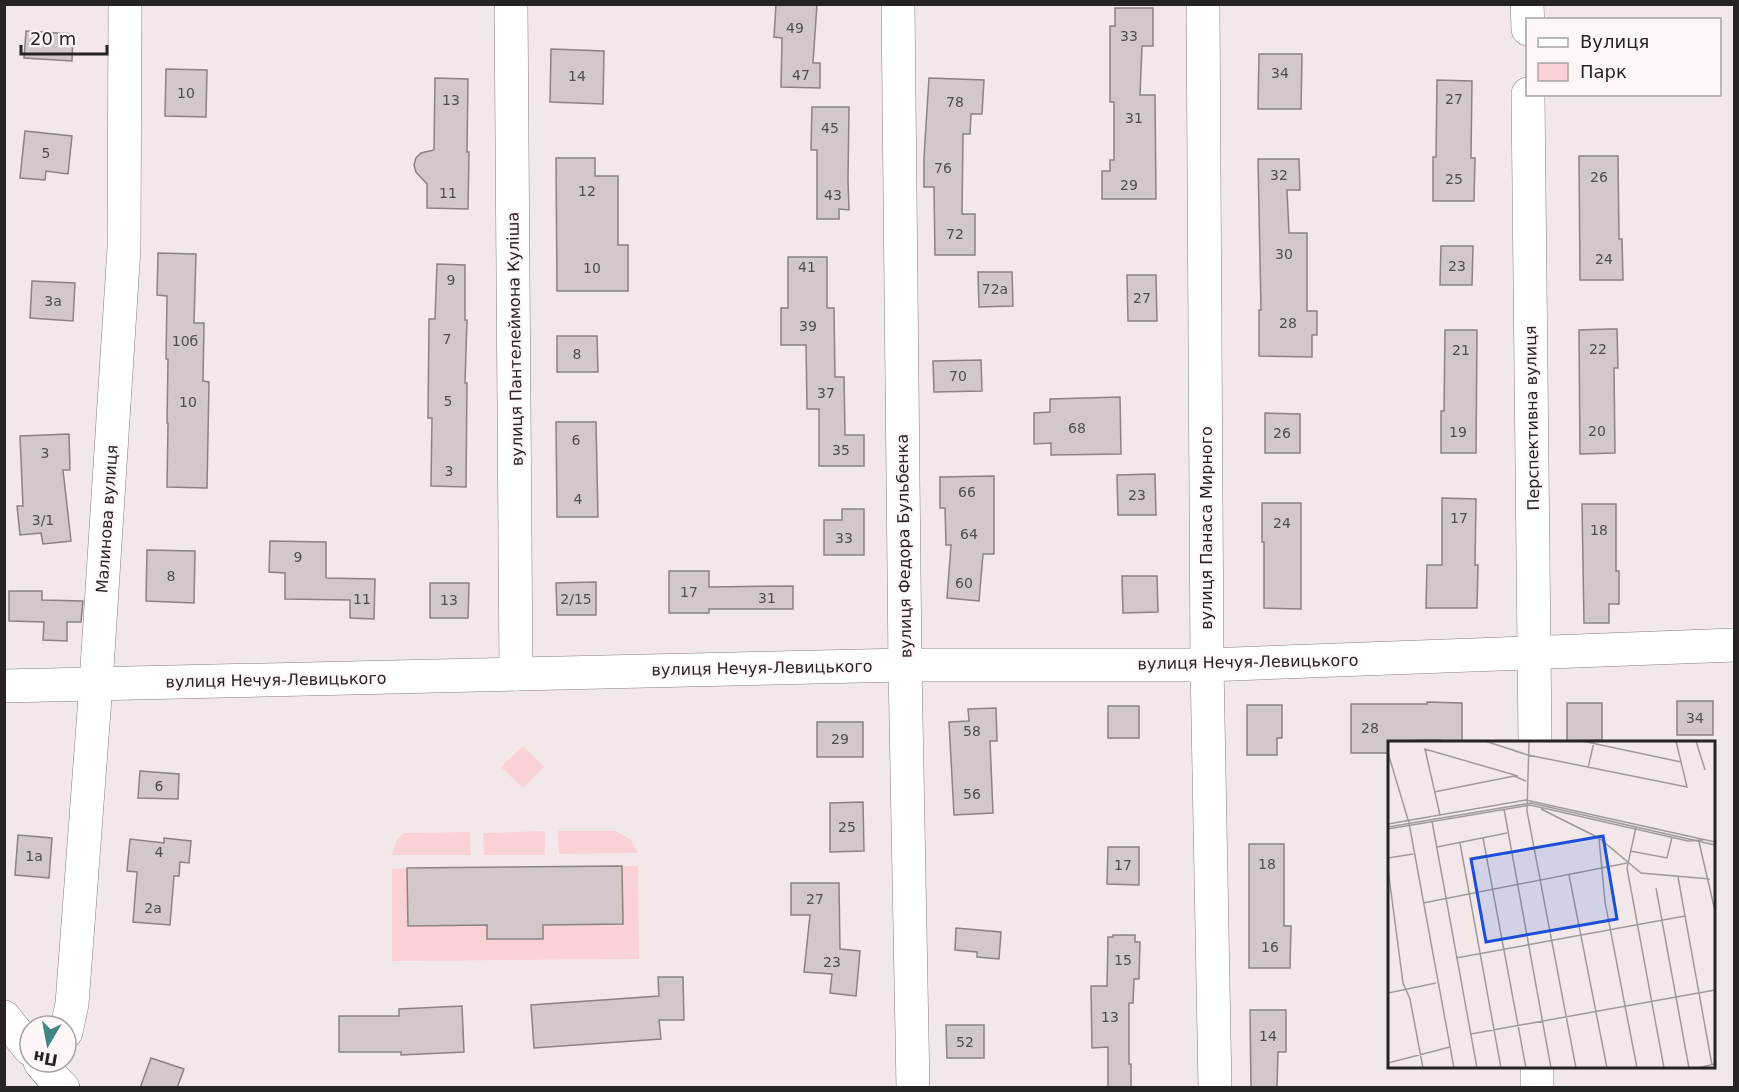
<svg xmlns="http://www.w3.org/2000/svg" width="1739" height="1092" viewBox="0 0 1739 1092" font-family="'DejaVu Sans',sans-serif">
	<rect width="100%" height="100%" fill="#f3e8e9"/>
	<g fill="#fad1d5">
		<path d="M 523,746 L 544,767 L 523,788 L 501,767 Z"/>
		<path d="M 545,831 L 545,855 L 484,855 L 483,833 Z"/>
		<path d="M 558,831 L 616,831 L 631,840 L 638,853 L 559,854 Z"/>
		<path d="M 470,832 L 471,855 L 391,855 L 398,838 L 404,833 Z"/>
		<path d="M 622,866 L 638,866 L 639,959 L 392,961 L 392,869 L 407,868 L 408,926 L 487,925 L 487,939 L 543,925 L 622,924 Z"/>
	</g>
	<g fill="#d2c8c9" stroke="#8b8282" stroke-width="1.5">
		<path d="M 776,4 L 817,4 L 813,63 L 820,63 L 820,88 L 781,87 L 782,38 L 774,37 Z"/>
		<path d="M 1115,8 L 1153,8 L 1153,46 L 1142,46 L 1140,95 L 1155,95 L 1156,199 L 1102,199 L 1102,171 L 1110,171 L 1110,160 L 1114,160 L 1114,102 L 1110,102 L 1110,26 L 1115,26 Z"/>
		<path d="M 26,31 L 73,34 L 72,61 L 24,58 Z"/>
		<path d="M 551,49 L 604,51 L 603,104 L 550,102 Z"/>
		<path d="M 1259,54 L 1302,54 L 1301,109 L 1258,109 Z"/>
		<path d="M 166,69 L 207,70 L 206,117 L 165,116 Z"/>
		<path d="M 435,78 L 468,79 L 467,152 L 469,152 L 468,209 L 427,208 L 427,184 L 416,172 L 414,165 L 416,158 L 421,153 L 434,150 Z"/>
		<path d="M 929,78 L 984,80 L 982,114 L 971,114 L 970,134 L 963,134 L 962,214 L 975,214 L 975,255 L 935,255 L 934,187 L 924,187 L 924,157 Z"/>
		<path d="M 1437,80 L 1472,81 L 1471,158 L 1475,158 L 1474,201 L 1433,201 L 1433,157 L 1436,157 Z"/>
		<path d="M 812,107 L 849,107 L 848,180 L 849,210 L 839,209 L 839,219 L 817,219 L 817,150 L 811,150 Z"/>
		<path d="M 25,131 L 72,136 L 68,174 L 46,171 L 45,180 L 20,178 Z"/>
		<path d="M 1579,156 L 1618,156 L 1619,239 L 1622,239 L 1623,280 L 1580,280 Z"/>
		<path d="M 556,158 L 595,158 L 595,176 L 618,176 L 618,245 L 628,245 L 628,291 L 557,291 Z"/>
		<path d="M 1258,159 L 1299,159 L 1300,190 L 1287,190 L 1289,233 L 1307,233 L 1307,311 L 1317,311 L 1317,335 L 1312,335 L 1312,357 L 1259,356 L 1259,310 L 1261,310 Z"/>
		<path d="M 1441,246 L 1473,246 L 1472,285 L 1440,285 Z"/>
		<path d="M 158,253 L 196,254 L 194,323 L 204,323 L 203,381 L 209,382 L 207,488 L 167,487 L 168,423 L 167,423 L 168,359 L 166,359 L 167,296 L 157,295 Z"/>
		<path d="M 788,257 L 827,257 L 827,308 L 834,308 L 835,377 L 844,377 L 845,435 L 864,435 L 864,466 L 819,466 L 819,409 L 807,409 L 806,345 L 781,345 L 781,308 L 788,308 Z"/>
		<path d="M 437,264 L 465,265 L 465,320 L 467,320 L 465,383 L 467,383 L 466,487 L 431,486 L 432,418 L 428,418 L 429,319 L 435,319 Z"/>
		<path d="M 978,272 L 1012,272 L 1013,306 L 979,307 Z"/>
		<path d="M 1127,275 L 1156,275 L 1157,321 L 1128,321 Z"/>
		<path d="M 32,281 L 75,283 L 73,321 L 30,318 Z"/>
		<path d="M 1608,329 L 1617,329 L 1618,368 L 1614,368 L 1615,453 L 1580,454 L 1579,330 Z"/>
		<path d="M 1445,330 L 1477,330 L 1476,453 L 1441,453 L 1441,411 L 1444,411 Z"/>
		<path d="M 557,336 L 597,336 L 598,372 L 557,372 Z"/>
		<path d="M 981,360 L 982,391 L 934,392 L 933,361 Z"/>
		<path d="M 1120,397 L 1121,454 L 1051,455 L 1051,443 L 1034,444 L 1034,413 L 1050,412 L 1050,399 Z"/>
		<path d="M 1265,413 L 1300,414 L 1300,453 L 1265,453 Z"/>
		<path d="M 556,422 L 596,422 L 598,517 L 557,517 Z"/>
		<path d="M 69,434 L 70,470 L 63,470 L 71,541 L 43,544 L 41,533 L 20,535 L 17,506 L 23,506 L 20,436 Z"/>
		<path d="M 1155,474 L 1156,515 L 1118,515 L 1117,475 Z"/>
		<path d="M 994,476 L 994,554 L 983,554 L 979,601 L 947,598 L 951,545 L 946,545 L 945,508 L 940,508 L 940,477 Z"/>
		<path d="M 1442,498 L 1476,499 L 1475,565 L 1478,565 L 1477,608 L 1426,608 L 1427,565 L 1442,565 Z"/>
		<path d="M 1262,503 L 1301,503 L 1301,609 L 1264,608 L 1264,542 L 1262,542 Z"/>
		<path d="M 1582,504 L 1616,504 L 1616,571 L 1619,571 L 1619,604 L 1609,604 L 1609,623 L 1584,623 Z"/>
		<path d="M 842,509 L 864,509 L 864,555 L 824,555 L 824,520 L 842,520 Z"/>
		<path d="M 270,541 L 326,542 L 326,578 L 375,579 L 374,619 L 350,618 L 350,600 L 285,599 L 285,573 L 269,572 Z"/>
		<path d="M 147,550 L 195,551 L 194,603 L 146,601 Z"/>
		<path d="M 669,571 L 709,571 L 709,587 L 793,586 L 793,609 L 709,609 L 709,613 L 669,613 Z"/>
		<path d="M 1122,576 L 1157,576 L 1158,612 L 1123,613 Z"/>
		<path d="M 596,582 L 596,615 L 557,615 L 556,583 Z"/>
		<path d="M 430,583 L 469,583 L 468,618 L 430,618 Z"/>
		<path d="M 9,591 L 42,591 L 42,600 L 83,601 L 81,622 L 67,622 L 67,641 L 43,640 L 44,622 L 9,621 Z"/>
		<rect x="1677" y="701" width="36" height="34"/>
		<path d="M 1427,702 L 1462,703 L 1462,742 L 1440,742 L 1440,740 L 1389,741 L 1389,753 L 1351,753 L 1351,704 L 1427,704 Z"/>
		<path d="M 1567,703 L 1602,703 L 1602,740 L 1567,741 Z"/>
		<path d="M 1247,705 L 1282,705 L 1282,738 L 1277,738 L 1277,755 L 1247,755 Z"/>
		<rect x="1108" y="706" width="31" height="32"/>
		<path d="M 996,708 L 997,741 L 990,741 L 993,813 L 954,815 L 949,722 L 969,721 L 968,709 Z"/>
		<rect x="817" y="722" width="46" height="35"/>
		<path d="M 140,771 L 179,774 L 178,799 L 138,798 Z"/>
		<path d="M 863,802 L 864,851 L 830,852 L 830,803 Z"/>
		<path d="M 18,835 L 52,838 L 49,878 L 15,875 Z"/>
		<path d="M 164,838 L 191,841 L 189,863 L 180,862 L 179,876 L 174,876 L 170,925 L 133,922 L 137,872 L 127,871 L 130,839 L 164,843 Z"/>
		<path d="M 1249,844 L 1284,844 L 1284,926 L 1291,926 L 1290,968 L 1249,968 Z"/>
		<path d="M 1108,847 L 1139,847 L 1139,885 L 1107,884 Z"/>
		<path d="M 622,866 L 623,924 L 543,925 L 543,939 L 487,939 L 487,925 L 408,926 L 407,868 Z"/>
		<path d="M 791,883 L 839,883 L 840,949 L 860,951 L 856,996 L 830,993 L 832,974 L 804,972 L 810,915 L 791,915 Z"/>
		<path d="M 956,928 L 1001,932 L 999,959 L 977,957 L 977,952 L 955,950 Z"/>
		<path d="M 1113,935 L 1135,935 L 1135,942 L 1140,942 L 1139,979 L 1134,979 L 1133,1003 L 1129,1003 L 1129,1064 L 1131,1064 L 1131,1088 L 1108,1088 L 1108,1047 L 1092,1048 L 1091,986 L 1107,986 L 1108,937 L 1113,937 Z"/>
		<path d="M 658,977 L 683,977 L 684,1020 L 659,1020 L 661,1039 L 534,1048 L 531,1005 L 659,996 Z"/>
		<path d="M 462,1006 L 464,1052 L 401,1055 L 401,1052 L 339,1052 L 339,1016 L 399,1016 L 399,1009 Z"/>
		<path d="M 1250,1010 L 1286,1010 L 1286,1052 L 1278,1052 L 1277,1088 L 1251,1088 Z"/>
		<path d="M 946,1025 L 984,1025 L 984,1058 L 947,1058 Z"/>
		<path d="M 151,1058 L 184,1069 L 177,1088 L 140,1088 Z"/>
	</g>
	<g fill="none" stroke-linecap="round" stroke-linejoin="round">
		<g stroke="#867d7e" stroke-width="34">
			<g id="minor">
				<path d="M 511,4 L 516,674"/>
				<path d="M 898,4 L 905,665 L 913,1088"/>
				<path d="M 1203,4 L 1207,665 L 1215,1088"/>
				<path d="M 1527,4 L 1528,29"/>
				<path d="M 1528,94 L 1535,742"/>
				<path d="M 4,686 L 905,665 L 1207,665 L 1734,645"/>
				<path d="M 4,1017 L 30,1049"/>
				<path d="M 66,1032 L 72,1004 L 96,684 L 124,248 L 125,4"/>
				<path d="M 40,1062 L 55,1080 L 63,1088"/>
				<path d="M 1537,1066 L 1537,1088"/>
			</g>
		</g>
		<use href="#minor" stroke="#fff" stroke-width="33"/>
	</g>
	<g text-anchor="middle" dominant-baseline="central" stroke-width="4.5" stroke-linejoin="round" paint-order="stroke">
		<g font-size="14" fill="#524c4c">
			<text x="795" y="28">49</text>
			<text x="1129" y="36">33</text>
			<text x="1280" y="73">34</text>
			<text x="801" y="75">47</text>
			<text x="577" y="76">14</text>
			<text x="186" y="93">10</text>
			<text x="1454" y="99">27</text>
			<text x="451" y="100">13</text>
			<text x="955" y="102">78</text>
			<text x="1134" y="118">31</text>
			<text x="830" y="128">45</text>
			<text x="46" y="153">5</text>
			<text x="943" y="168">76</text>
			<text x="1279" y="175">32</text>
			<text x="1599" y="177">26</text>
			<text x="1454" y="179">25</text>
			<text x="1129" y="185">29</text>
			<text x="587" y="191">12</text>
			<text x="448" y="193">11</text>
			<text x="833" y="195">43</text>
			<text x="955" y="234">72</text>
			<text x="1284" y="254">30</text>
			<text x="1604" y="259">24</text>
			<text x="1457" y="266">23</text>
			<text x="807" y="267">41</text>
			<text x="592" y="268">10</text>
			<text x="451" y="280">9</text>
			<text x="995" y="289">72а</text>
			<text x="1142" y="298">27</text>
			<text x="53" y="301">3а</text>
			<text x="1288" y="323">28</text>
			<text x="808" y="326">39</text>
			<text x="447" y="339">7</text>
			<text x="185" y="341">10б</text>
			<text x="1598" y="349">22</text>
			<text x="1461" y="350">21</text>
			<text x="577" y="354">8</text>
			<text x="958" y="376">70</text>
			<text x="826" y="393">37</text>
			<text x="448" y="401">5</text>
			<text x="188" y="402">10</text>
			<text x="1077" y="428">68</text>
			<text x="1597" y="431">20</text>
			<text x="1458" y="432">19</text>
			<text x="1282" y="433">26</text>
			<text x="576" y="440">6</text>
			<text x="841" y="450">35</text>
			<text x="45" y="453">3</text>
			<text x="449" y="471">3</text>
			<text x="967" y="492">66</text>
			<text x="1137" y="495">23</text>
			<text x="578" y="499">4</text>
			<text x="1459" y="518">17</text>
			<text x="43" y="520">3/1</text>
			<text x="1282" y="523">24</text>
			<text x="1599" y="530">18</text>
			<text x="969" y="534">64</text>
			<text x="844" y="538">33</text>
			<text x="298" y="557">9</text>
			<text x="171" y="576">8</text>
			<text x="964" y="583">60</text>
			<text x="689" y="592">17</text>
			<text x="767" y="598">31</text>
			<text x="362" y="599">11</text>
			<text x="576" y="599">2/15</text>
			<text x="449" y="600">13</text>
			<text x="1695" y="718">34</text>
			<text x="1370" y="728">28</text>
			<text x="972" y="731">58</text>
			<text x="840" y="739">29</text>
			<text x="159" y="786">6</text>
			<text x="972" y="794">56</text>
			<text x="847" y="827">25</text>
			<text x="159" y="852">4</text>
			<text x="34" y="856">1а</text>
			<text x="1267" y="864">18</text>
			<text x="1123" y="865">17</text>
			<text x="815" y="899">27</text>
			<text x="153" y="908">2а</text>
			<text x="1270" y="947">16</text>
			<text x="1123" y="960">15</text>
			<text x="832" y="962">23</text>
			<text x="1110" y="1017">13</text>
			<text x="1268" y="1036">14</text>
			<text x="965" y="1042">52</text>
		</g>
		<g font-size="16" fill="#272323" stroke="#fff6f7">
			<text transform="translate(515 339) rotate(-91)">вулиця Пантелеймона Куліша</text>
			<text transform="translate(1532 418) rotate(-91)">Перспективна вулиця</text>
			<text transform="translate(107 519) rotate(-86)">Малинова вулиця</text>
			<text transform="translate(1206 528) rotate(-90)">вулиця Панаса Мирного</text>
			<text transform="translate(904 546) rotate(-91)">вулиця Федора Бульбенка</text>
			<text transform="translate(1248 662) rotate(-1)">вулиця Нечуя-Левицького</text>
			<text transform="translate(762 668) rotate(-1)">вулиця Нечуя-Левицького</text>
			<text transform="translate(276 680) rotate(-1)">вулиця Нечуя-Левицького</text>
		</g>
	</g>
	<g transform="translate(1388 741)">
		<rect width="327" height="327" fill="#f3e8e9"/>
		<path fill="none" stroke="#a1999a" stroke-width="1.5" d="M 97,0 L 140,14 L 299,46 L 288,0M 141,0 L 139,70 L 188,327M 194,0 L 293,21M 308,0 L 317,29M 0,12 L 21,82 L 66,327M 200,27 L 206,1M 46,51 L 126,35 L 138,40M 116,68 L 163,327M 153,68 L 211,97 L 253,132 L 322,138M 52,74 L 37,8 L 130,35M 44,80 L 89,327M 0,83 L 138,59 L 327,101M 0,86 L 143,62 L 327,104M 248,86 L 239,127 L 276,327M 0,88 L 142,64 L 300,100 L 315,99M 95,97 L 138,327M 211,97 L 217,161 L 249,327M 311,101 L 327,170M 72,102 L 113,327M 49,106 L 119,92M 242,110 L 279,117 L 284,96M 0,117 L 25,113M 0,128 L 15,242 L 22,258 L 35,327M 181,134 L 219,327M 290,136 L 324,324M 268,147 L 301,327M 35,162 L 239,122M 68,217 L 297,175M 0,261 L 0,252 L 48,242M 83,293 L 327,249M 0,322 L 62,306M 309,327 L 327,323"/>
		<path fill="#1d4ed8" fill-opacity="0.15" stroke="#1d4ed8" stroke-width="3" d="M 215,95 L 229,178 L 98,201 L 83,118 Z"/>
		<rect width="327" height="327" fill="none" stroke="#272323" stroke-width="3"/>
	</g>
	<rect width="1739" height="1092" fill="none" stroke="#272323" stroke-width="12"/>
	<rect x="1526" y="18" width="195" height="78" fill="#fff6f7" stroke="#a9a2a2" stroke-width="1.5"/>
	<rect x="1538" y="38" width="30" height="9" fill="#ffffff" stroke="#a9a2a2" stroke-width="1.5"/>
	<text x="1580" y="48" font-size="18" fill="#272323">Вулиця</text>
	<rect x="1538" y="63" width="30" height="18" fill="#fad1d5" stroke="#a9a2a2" stroke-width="1.5"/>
	<text x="1580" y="78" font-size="18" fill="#272323">Парк</text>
	<g transform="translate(48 1044) rotate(190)"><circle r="28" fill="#fff6f7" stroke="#a9a2a2" stroke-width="1.5"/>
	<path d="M0-4.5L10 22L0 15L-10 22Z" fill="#3f8784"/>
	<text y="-9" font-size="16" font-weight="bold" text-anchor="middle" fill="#272323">Пн</text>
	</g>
	<path d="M21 45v9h86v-9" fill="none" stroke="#272323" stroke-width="3"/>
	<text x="30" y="45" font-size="18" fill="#272323" stroke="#fff6f7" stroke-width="4.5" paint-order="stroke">20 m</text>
</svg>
